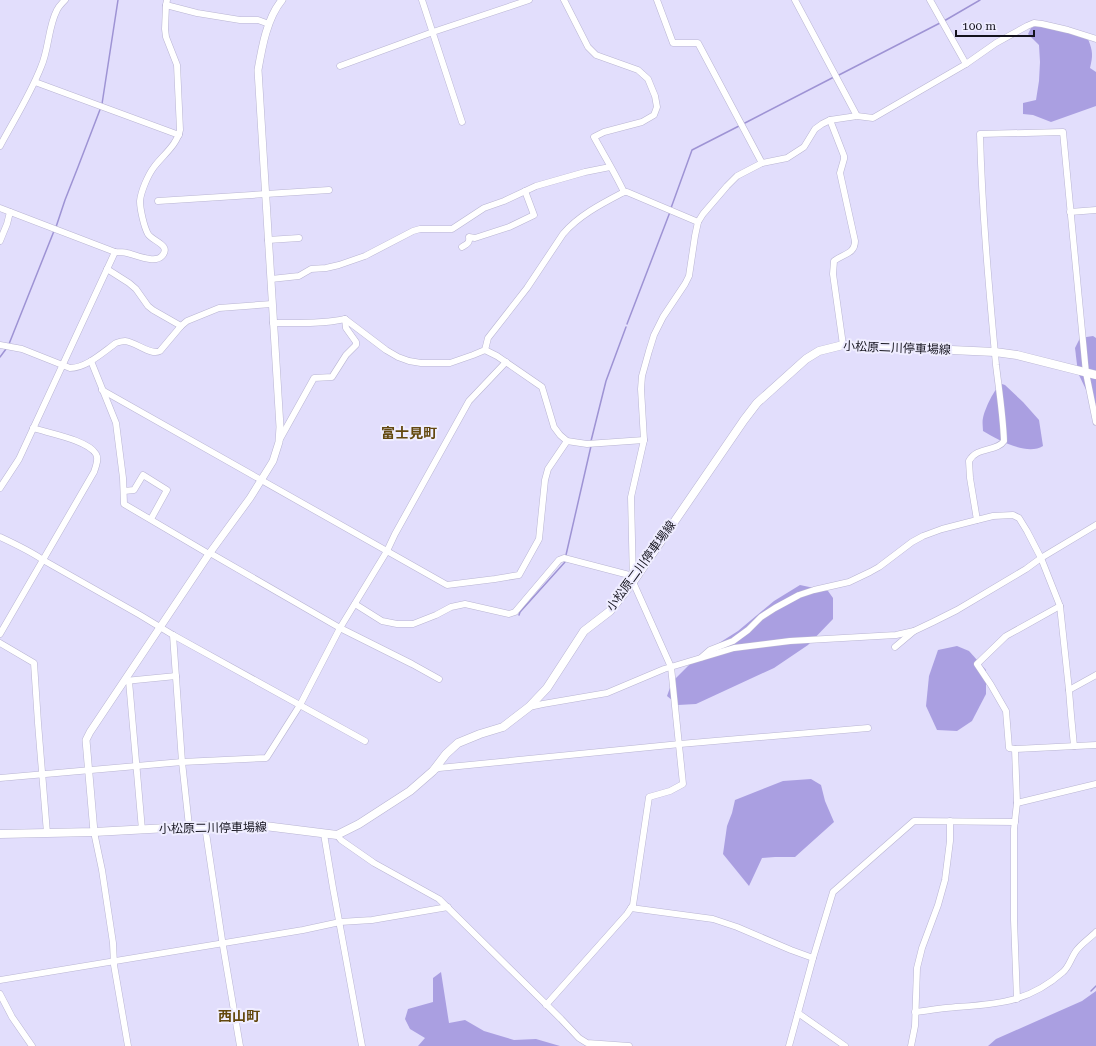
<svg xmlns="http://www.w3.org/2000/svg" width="1096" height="1046" viewBox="0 0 1096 1046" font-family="'Roboto Serif','Noto Sans JP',serif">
	<rect width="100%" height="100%" fill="#e2defc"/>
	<g fill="#aa9fe1">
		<path d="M 1037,25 L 1068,32 L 1088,39 C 1093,51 1093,56 1090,68 L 1096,72 L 1096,106 L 1051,122 L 1033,115 L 1023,114 L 1023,103 L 1036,100 L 1039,81 L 1040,62 L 1039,45 L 1028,34 L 1031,28 Z"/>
		<path d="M 1093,336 L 1096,338 L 1096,404 L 1091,400 L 1078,373 L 1075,348 L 1080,338 Z"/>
		<path d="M 1002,384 L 1005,385 L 1023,402 L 1039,420 L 1043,446 C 1027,456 998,440 983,431 C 983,427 982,422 983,418 C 985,409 994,388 1002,384 Z"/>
		<path d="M 800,585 L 828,591 L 833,598 L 833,619 L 808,645 L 774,668 L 696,704 L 678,705 L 667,696 L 672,682 L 697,657 L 738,631 L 774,601 Z"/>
		<path d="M 957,646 L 969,651 L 986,670 L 986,694 L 972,721 L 957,731 L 937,730 L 926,706 L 929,676 L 938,650 Z"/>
		<path d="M 811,779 L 821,785 L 825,801 L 834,822 L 795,857 L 775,857 L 762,858 L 749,886 L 723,854 L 727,826 L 732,813 L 735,800 L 783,781 Z"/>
		<path d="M 441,972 L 449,1023 L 465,1020 L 484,1031 L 514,1040 L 536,1039 L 560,1046 L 418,1046 L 425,1038 L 410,1029 L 405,1019 L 408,1009 L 433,1002 L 433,978 Z"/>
		<path d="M 1096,991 L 1096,1046 L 988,1046 L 996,1039 L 1082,1001 Z"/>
	</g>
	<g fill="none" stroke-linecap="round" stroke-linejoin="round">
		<g stroke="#9e93d4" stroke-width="1.5">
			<path d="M 944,21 L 980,0"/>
			<path d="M 837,76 L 940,23"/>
			<path d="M 102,104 L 118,0"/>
			<path d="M 743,124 L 834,77"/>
			<path d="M 671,208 L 692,150 L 739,126"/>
			<path d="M 56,227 L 65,200 L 78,167 L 101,107"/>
			<path d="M 627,324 L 670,212"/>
			<path d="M 9,344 L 54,231"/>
			<path d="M 0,357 L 6,349"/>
			<path d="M 591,441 L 606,381 L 626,327"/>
			<path d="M 566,555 L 591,446"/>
			<path d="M 519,615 L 520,612 L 565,562"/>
			<path d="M 1091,991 L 1096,986"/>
		</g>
		<g stroke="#b9b5d2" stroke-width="7">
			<g id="minor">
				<path d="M 422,0 L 462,122"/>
				<path d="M 564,0 L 588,47 L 596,55 L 638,70 L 648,79 L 655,96 L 657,107 L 654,115 L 642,122 L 604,132 L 594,137 C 604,155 615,173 624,192"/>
				<path d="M 657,0 L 673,43 L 698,43 L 762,163"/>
				<path d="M 795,0 L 857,116"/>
				<path d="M 930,0 L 966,64"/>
				<path d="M 166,5 L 197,13 L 240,20 L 258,20 L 269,24"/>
				<path d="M 340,66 L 433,32 L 529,0"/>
				<path d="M 35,82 L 179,135"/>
				<path d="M 830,120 L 844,156 L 844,159 L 840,173 L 855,241 C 855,254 843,254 834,261 L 833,274 L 843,345"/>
				<path d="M 0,146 C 14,120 30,95 41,67 C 49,49 48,27 57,10 C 59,6 62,3 65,0"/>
				<path d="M 158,201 L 329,190"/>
				<path d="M 0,208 L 115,252 C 119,252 123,252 127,253 C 136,255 155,264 162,256 C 172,245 152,241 148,234 C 144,227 140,209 140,201 C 141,191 148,175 154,167 C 163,155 177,145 180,130 L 177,65 L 166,37 L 165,29 L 166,5 L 167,0"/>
				<path d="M 1070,212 L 1096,210"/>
				<path d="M 268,240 L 299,238"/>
				<path d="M 0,241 L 7,224 L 10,212"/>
				<path d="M 462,247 C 467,244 470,243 469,237 L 475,238 L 509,227 L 534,215 L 525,191"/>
				<path d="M 107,269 L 129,283 L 136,289 L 148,306 L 153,310 L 181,326"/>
				<path d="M 271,279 L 299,276 L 311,269 L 326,268 L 339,265 L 365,256 L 413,231 L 420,229 L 452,229 L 484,208 L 504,201 L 536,186 L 585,172 L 610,167"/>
				<path d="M 273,323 C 296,323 323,324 345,319 L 386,350 L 398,357 L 409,361 L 421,363 L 450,363 L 473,355 L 485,350"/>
				<path d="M 0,345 L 22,349 L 70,368 C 86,368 102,353 116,343 C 119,342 122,341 125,341 C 136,342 151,356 160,351 L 181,326 L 187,321 L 219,308 L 272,304"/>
				<path d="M 485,350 L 488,338 L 527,288 L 563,234 C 579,215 603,203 624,192 L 627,192 L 698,222"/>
				<path d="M 485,350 L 497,356 L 542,387 L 554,427 L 560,435 L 567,441 L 587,444 L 644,440"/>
				<path d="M 91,361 L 116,423 L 123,478 L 124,504 L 209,554"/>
				<path d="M 102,390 L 447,585 L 495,579 L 519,575 L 539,539 L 545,480 L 548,469 L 567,441"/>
				<path d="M 280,439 L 314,378 L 332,377 L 346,355 L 356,345 L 356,342 L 346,328 L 345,319"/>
				<path d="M 0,488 L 19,459 L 115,252"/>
				<path d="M 124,491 L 134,490 L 143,475 L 167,490 L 151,519"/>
				<path d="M 977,520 L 970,478 L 969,461 C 977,446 997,452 1004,441 C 1003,415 999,390 996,365 C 989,288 982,211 980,134 L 1063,132 L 1086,373 L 1096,422"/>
				<path d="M 0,537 C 15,544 30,551 43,560 L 140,615 L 173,635 L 365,741"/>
				<path d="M 210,553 L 340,628 L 412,664 L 439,679"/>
				<path d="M 355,604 L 382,621 L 397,624 L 413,624 L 436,615 L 451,607 L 465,604 L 509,614 L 515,612 L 559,560 L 564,558 L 633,576"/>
				<path d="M 1060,606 L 1006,636 L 977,664 L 991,685 L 1006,711 L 1009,748 L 1015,749 L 1096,745"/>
				<path d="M 0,634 L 94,472 C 96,466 99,459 96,454 C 88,440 48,433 33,428"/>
				<path d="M 173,635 L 182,762 L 189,826"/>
				<path d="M 0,643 L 34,663 L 38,723 L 47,833"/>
				<path d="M 895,647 L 914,631 L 933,622 L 957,610 L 1026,569 L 1041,558 L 1096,525"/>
				<path d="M 702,657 L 710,650 L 733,641 L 748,630 L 761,617 L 775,608 L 799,595 L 814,590 L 849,582 L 870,572 L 879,567 L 912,542 L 923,536 L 942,529 L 977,520 L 993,516 L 1013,515 L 1019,518 L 1027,531 L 1041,558 L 1060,606 L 1069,690 L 1071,715 L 1074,746"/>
				<path d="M 125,681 L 176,676"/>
				<path d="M 129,681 L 142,830"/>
				<path d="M 1069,690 L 1096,675"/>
				<path d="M 529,707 L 543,704 L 607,693 L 664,669 L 734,648 L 790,641 L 896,635 L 914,631"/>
				<path d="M 1015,749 L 1017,803 L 1014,829 L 1014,920 L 1017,999"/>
				<path d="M 434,770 L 439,768 L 680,744 L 868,728"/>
				<path d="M 0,778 L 182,762 L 266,758 L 267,757 L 300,705 L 340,628 L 387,551 L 395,534 L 469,401 L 506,362"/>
				<path d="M 1017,803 L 1096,784"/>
				<path d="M 205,826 L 222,940 L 240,1046"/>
				<path d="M 94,832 L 102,870 L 113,943 L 114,965 L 128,1046"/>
				<path d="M 324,834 L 333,888 L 362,1046"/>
				<path d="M 337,835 L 341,840 L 374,863 L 439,899 L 561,1019 L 579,1038 L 587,1043 L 629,1046"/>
				<path d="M 631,908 L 713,919 L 737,927 L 791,950 L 813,958"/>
				<path d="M 0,980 L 303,930 L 340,922 L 372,920 L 448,907"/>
				<path d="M 0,994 L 12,1017 L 32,1046"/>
				<path d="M 546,1005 L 627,914 L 633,905 L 649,797 L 670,791 L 683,784 L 671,667 L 633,582 L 631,497 L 644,440 L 641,389 L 642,376 L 649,351 L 654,335 L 663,317 L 685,284 L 689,276 L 695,236 L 698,222 L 703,214 L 727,186 L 737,176 L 762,163 L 787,158 L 804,147 L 815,129 L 822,124 L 830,120 L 857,116 L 873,118 L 966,64 L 996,43 L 1027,26 L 1034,23 L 1042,24 L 1068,30 L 1096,39"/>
				<path d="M 915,1012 C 925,1011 936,1009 946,1008 C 992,1004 1026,1005 1063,972 C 1069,967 1071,958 1076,951 C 1081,944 1089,939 1096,932"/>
				<path d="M 798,1013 L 845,1046"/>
				<path d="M 789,1046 L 813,958 L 833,892 L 914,821 L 1015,822"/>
				<path d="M 911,1046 L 915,1026 L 917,968 L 922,948 L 938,905 L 945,880 L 950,841 L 950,821"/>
			</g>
		</g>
		<g stroke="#b9b5d2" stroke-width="8">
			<path id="tertiary" d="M 94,832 L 86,740 L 90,732 L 209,554 L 250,498 L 273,461 L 279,442 L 280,427 L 258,70 C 262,47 267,18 282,0"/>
		</g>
		<g stroke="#b9b5d2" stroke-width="9">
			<path id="secondary" d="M 0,834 L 94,832 L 205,826 L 257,825 L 337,835 L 359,824 L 410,791 L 433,771 L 446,754 L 458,743 L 480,734 L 503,727 L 529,707 L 547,688 L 584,631 L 610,611 L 633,582 L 744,420 L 757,403 L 806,359 L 819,351 L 843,345 L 995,352 L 1017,355 L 1096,375"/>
		</g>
		<use href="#minor" stroke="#fff" stroke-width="6"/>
		<use href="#tertiary" stroke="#fff" stroke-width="7"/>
		<use href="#secondary" stroke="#fff" stroke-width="8"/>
	</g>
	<g text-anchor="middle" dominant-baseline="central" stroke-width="4" stroke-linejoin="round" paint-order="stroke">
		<g font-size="12" fill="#14131d" stroke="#efedff">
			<text transform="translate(897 348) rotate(2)">小松原二川停車場線</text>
			<text transform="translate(641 566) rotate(-54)">小松原二川停車場線</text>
			<text transform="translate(213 828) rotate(-1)">小松原二川停車場線</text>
		</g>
		<g font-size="14" font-weight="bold" fill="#63480e" stroke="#efedff">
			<text x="409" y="433">富士見町</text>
			<text x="239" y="1016">西山町</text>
		</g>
	</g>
	<path d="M956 30v6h78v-6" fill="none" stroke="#14131d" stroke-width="2"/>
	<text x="962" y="30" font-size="12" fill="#14131d" stroke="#efedff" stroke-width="3" paint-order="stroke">100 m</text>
</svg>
